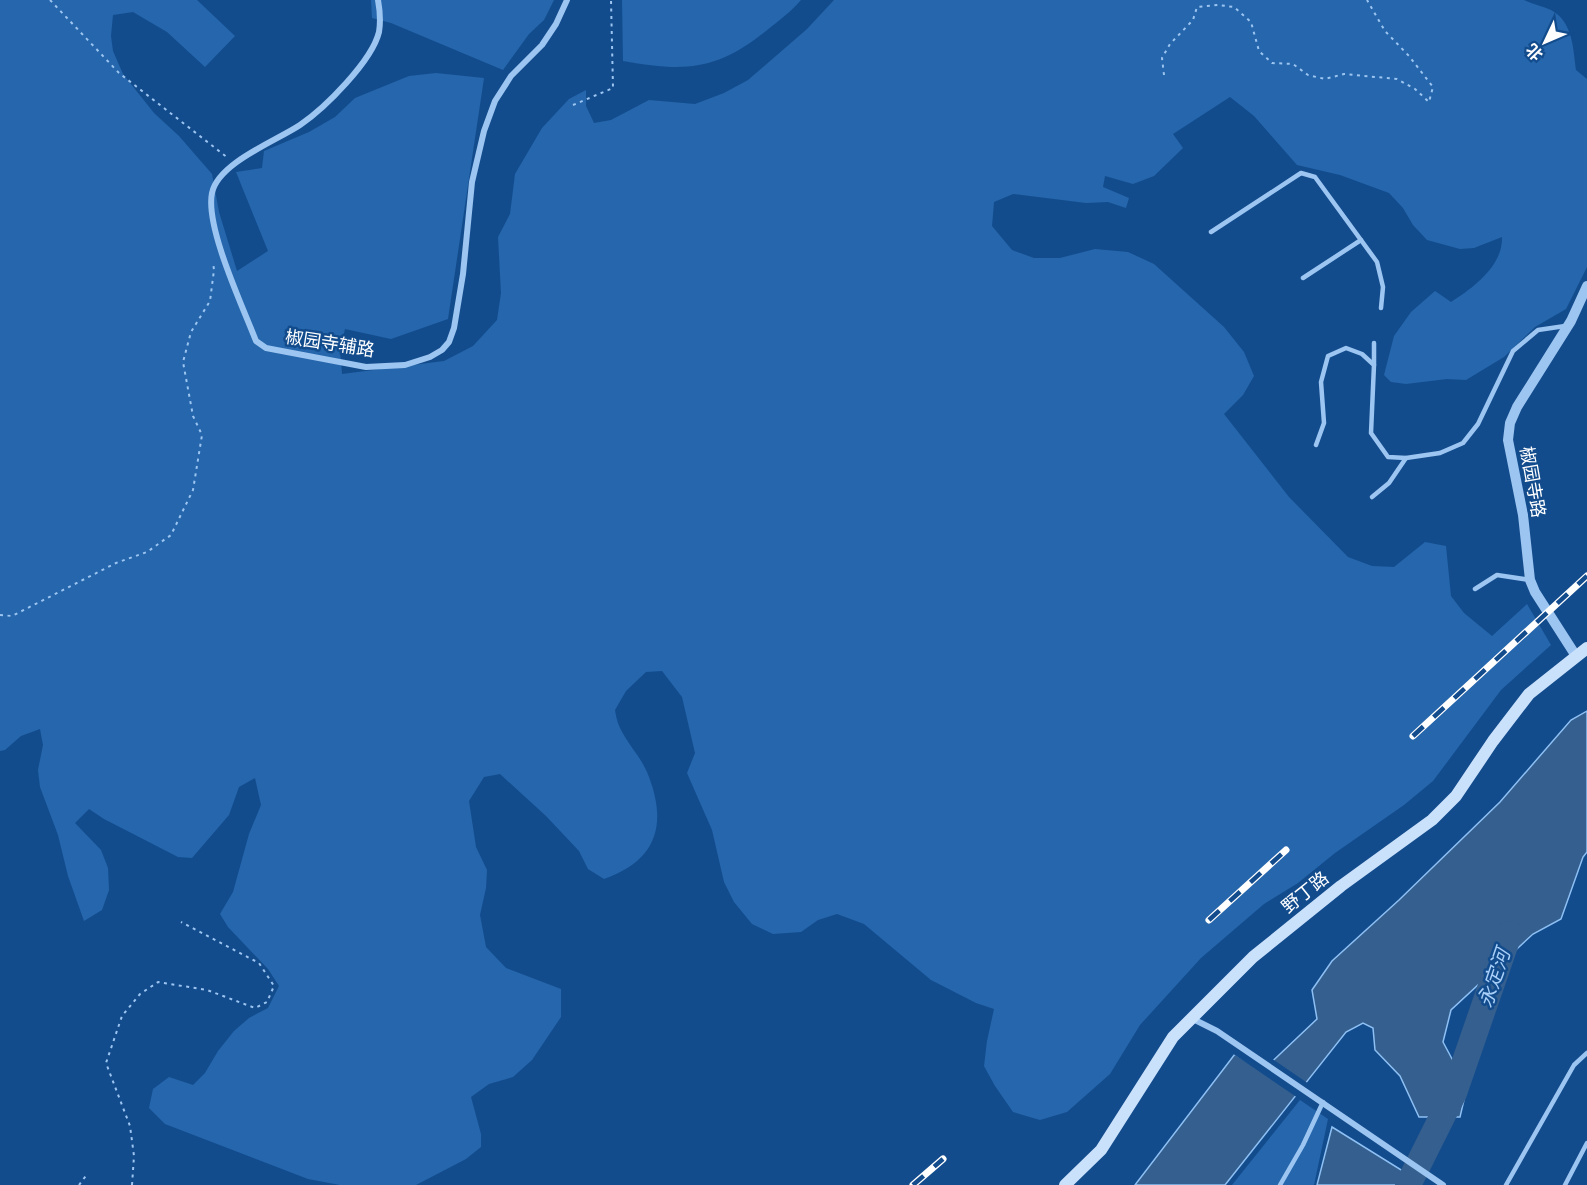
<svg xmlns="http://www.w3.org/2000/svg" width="1587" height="1185" viewBox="0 0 1587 1185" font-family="'PT Sans Narrow','Noto Sans SC',sans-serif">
	<rect width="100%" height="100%" fill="#134c8d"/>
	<g fill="#2566ac">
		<path d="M 0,0 L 197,0 L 235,36 L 205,67 L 167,32 L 133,12 L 113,15 L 111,36 L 113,51 L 123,74 L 154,113 L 179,136 L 212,174 L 219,212 L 237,271 L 268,251 L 236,172 L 262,168 L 264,151 L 309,132 L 335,117 L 355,98 L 409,76 L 436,73 L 484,78 L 448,319 L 391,339 L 345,329 L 340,350 L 342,374 L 444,361 L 473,346 L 497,320 L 501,293 L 498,237 L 510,214 L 515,174 L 542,128 L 569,99 L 586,90 L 586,106 L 594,123 L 611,120 L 649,100 L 695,104 L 724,93 L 748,80 L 807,29 L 834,0 L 1524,0 C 1532,4 1542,6 1551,10 C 1573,22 1573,48 1576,70 L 1587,79 L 1587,267 L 1566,309 L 1535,327 L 1504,357 L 1466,380 L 1447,379 L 1406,384 L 1391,382 L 1384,375 L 1394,336 L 1411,312 L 1435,291 L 1451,302 C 1473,288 1503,266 1502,237 L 1474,248 L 1460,249 L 1427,240 L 1413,225 L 1403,208 L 1389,193 L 1340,175 L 1297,165 L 1254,116 L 1230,97 L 1173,134 L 1183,148 L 1154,176 L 1133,184 L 1105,176 L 1103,187 L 1129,198 L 1126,208 L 1108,202 L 1086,203 L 1013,194 L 994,202 L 992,226 L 1012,250 L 1034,258 L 1060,258 L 1095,249 L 1128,252 L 1154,264 L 1224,327 L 1244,352 L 1254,376 L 1243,395 L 1224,414 L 1289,497 L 1348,557 L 1372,566 L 1394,567 L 1425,542 L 1446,546 L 1451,596 L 1464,613 L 1492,636 L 1527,604 L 1551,645 L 1501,690 L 1433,781 L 1404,805 L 1335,853 L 1298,883 L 1264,904 L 1201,958 L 1140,1025 L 1110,1074 L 1067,1112 L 1040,1120 L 1013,1112 L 995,1086 L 984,1066 L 987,1041 L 994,1009 L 976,1003 L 931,980 L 864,924 L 837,914 L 818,920 L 801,932 L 773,934 L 752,924 L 734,902 L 724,882 L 712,830 L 687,773 L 695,753 L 682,697 L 662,671 L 646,672 L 626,691 L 615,710 C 616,716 617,722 620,728 C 627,743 640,756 647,772 C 668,823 658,860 604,879 L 588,869 L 579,851 L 546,816 L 500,774 L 484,777 L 469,801 L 476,847 L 487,870 L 486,888 L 480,915 L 486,947 L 506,968 L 561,989 L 561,1017 L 532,1060 L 513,1077 L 489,1084 L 471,1097 L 481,1134 L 481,1147 L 466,1159 L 416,1185 L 340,1185 L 308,1179 L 165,1124 L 149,1108 L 153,1089 L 169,1077 L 193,1085 L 205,1073 L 218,1051 L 234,1031 L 249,1018 L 268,1008 L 279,986 L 268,969 L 228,927 L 220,914 L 233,892 L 249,834 L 261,805 L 255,778 L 239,787 L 229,815 L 192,858 L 178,857 L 104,819 L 89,809 L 75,823 L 101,850 L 108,868 L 109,890 L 102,910 L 84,921 L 68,876 L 58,835 L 40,787 L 38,770 L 43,745 L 40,729 L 21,736 L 5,750 L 0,751 Z"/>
		<path d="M 371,0 L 554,0 L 544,20 L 529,34 L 503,70 L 391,23 L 372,18 Z"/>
		<path d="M 622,0 L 801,0 C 791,12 778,21 766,31 C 717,71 684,72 623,61 Z"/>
		<path d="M 1300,1100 L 1328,1119 L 1314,1185 L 1232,1185 Z"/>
	</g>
	<g fill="#345f8e" stroke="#8ec0f4" stroke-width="1.5">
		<path d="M 1587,711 L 1587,852 L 1583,857 L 1561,919 L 1533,934 L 1451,1010 L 1443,1042 L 1467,1087 L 1460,1117 L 1419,1117 L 1400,1076 L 1375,1050 L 1373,1028 L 1363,1023 L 1346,1032 L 1225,1185 L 1135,1185 L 1235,1054 L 1262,1071 L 1317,1019 L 1312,990 L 1332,961 L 1399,900 L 1500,802 L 1571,720 Z"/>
		<path d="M 1332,1127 L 1419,1181 L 1417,1185 L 1317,1185 Z"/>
	</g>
	<path fill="#134c8d" d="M 1234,1051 L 1262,1067 L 1271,1058 L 1309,1084 L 1298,1098 L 1232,1053 Z"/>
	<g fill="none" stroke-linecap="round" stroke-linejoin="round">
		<path stroke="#345f8e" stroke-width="26" d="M 1408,1185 L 1454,1093 L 1509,934"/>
		<g stroke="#9cc5f1" stroke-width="2" stroke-dasharray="3 4.5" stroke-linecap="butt">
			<path d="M 50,0 L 119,73 L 228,158"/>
			<path d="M 1164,75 L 1162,58 L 1170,44 L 1193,20 L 1197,7 L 1218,5 L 1234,7 L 1251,22 L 1259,51 L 1272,63 L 1293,64 L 1308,75 L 1325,79 L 1344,74 L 1397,79 L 1415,89 L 1429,102 L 1433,87 L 1409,56 L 1385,31 L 1367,0"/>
			<path d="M 573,105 L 613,88 L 611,0"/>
			<path d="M 0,615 L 12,616 L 116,563 L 147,552 L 171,535 L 193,490 L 202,435 L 193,416 L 183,362 L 191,332 L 210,301 L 214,270 L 213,262"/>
			<path d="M 79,1185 L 88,1173"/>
			<path d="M 132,1185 L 134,1156 L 130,1126 L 106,1063 L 122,1016 L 140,994 L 158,982 L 207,990 L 255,1008 L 267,1002 L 274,986 L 259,963 L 181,922"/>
		</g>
		<g stroke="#9cc5f1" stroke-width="4.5">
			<path d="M 1211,232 L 1301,173 L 1315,177 L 1377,262 L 1383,287 L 1381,308"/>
			<path d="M 1303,278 L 1361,240"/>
			<path d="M 1374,365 L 1374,343"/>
			<path d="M 1316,445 L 1324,423 L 1321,382 L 1328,356 L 1346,348 L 1362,354 L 1374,365 L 1371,433 L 1388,457 L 1406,458 L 1440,453 L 1463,443 L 1478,424 L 1513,351 L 1538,330 L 1565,326"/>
			<path d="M 1372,497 L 1389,483 L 1406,458"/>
			<path d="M 1475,589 L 1497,575 L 1530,580"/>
			<path d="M 1280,1185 L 1303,1145 L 1323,1102"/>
			<path d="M 1506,1185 L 1574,1065 L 1587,1053"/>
			<path d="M 1565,1185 L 1587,1143"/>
		</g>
		<g stroke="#9cc5f1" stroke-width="6">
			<path d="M 378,0 C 380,11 381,20 379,32 C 372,61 325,108 300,125 C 276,141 218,163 212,193 C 205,227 243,307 256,341 L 266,348 L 366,367 L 405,365 L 430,357 L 442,350 L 449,342 L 454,328 L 463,274 L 472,182 L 484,131 L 495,101 L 511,76 L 542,45 L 556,24 L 567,0"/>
			<path d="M 1193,1019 L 1217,1031 L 1443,1185"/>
		</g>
		<path stroke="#9cc5f1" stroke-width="10" d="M 1576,656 L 1535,592 L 1530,580 L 1523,515 L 1508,440 L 1510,423 L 1517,407 L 1571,321 L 1587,286"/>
		<path stroke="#cae1fc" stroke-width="12" d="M 1065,1185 L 1101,1150 L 1173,1037 L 1253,957 L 1341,886 L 1432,820 L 1456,796 L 1493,741 L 1529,694 L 1587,648"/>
		<g stroke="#fff" stroke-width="7">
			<g id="rail">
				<path d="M 1413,736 L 1587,576"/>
				<path d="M 1209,920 L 1286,850"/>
				<path d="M 913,1185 L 943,1159"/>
			</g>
		</g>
		<use href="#rail" stroke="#134c8d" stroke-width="4.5" stroke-dasharray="14" stroke-linecap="butt"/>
	</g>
	<g text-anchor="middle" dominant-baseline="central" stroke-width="5" stroke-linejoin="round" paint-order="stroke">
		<g font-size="18" fill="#fff" stroke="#134c8d">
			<text transform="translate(330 343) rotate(9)">椒园寺辅路</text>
			<text transform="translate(1533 482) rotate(80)">椒园寺路</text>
			<text transform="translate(1305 892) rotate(-39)">野丁路</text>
		</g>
		<g font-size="20" font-style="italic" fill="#a8cff8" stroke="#134c8d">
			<text transform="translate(1494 978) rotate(-71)">永定河</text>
		</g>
	</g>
	<g transform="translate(1545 42) rotate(226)" stroke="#134c8d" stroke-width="4.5" paint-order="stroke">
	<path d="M0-4.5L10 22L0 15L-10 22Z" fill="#ffffff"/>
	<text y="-9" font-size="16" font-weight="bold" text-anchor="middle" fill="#ffffff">北</text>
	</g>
</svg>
